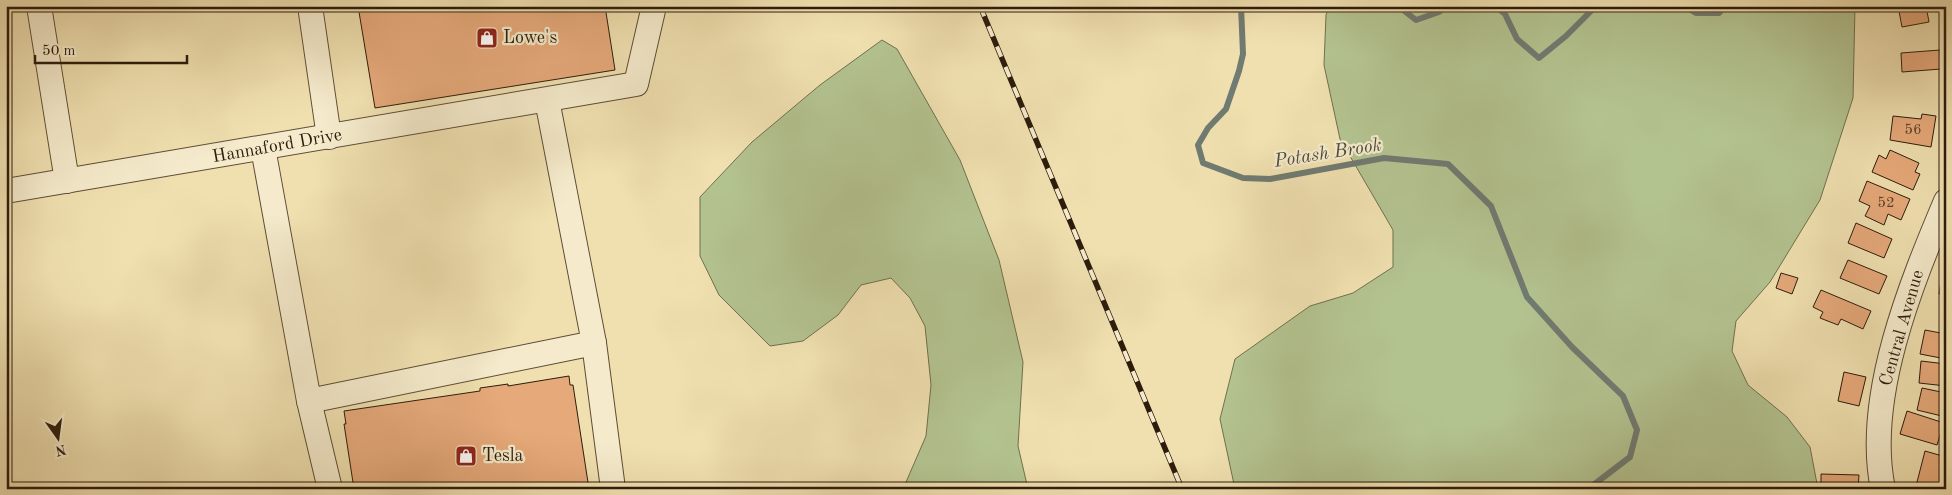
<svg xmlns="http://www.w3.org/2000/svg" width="1952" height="495" viewBox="0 0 1952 495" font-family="'Old Standard TT',serif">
	<rect width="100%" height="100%" fill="#f0e0b0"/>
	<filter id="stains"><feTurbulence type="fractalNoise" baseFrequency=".004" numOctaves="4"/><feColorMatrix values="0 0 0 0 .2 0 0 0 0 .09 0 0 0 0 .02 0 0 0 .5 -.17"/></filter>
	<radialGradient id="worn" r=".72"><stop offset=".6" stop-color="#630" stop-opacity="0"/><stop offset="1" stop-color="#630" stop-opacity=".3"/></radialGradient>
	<g fill="#b3c390" stroke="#70704e">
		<path d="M 1329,6 L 1855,6 L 1853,98 L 1820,200 L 1770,282 L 1736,321 L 1732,351 L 1748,385 L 1787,417 L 1810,447 L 1818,489 L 1235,489 L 1220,419 L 1235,359 L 1310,306 L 1353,293 L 1393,267 L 1393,230 L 1340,139 L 1324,65 L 1326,15 Z"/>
		<path d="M 882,40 L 897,49 L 960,160 L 999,260 L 1023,362 L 1018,446 L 1028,489 L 903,489 L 926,436 L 931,385 L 925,326 L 910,298 L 891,278 L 861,285 L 838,315 L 803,341 L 770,346 L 719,295 L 700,256 L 700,197 L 752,142 L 820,85 Z"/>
	</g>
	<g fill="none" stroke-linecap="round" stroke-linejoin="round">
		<g stroke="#707b71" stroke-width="6">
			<path d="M 1241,6 L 1243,54 L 1239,71 L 1226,109 L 1208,128 L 1198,145 L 1203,163 L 1243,178 L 1270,179 L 1384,158 L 1448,164 L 1491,206 L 1527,297 L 1572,347 L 1623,396 L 1637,430 L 1630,457 L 1592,486 L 1579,489"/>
			<path d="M 1398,6 L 1416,20 L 1439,12 L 1446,6"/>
			<path d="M 1495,6 L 1505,14 L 1517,39 L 1539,58 L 1566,36 L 1596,6"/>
			<path d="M 1684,6 L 1696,13 L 1719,13 L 1725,6"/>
		</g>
	</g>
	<g fill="#e6a97a" stroke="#2d1c0c">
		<path d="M 358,6 L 605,6 L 615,70 L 375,108 Z"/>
		<path d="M 1898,6 L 1926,6 L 1929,22 L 1902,27 Z"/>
		<path d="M 1940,50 L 1941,69 L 1902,72 L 1901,53 Z"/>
		<path d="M 1922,114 L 1936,116 L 1931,147 L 1890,140 L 1893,116 L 1921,119 Z"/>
		<path d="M 1890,150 L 1919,163 L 1915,172 L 1920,174 L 1913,190 L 1872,172 L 1879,155 L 1886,159 Z"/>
		<path d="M 1867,181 L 1910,199 L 1901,220 L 1888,214 L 1884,225 L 1865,216 L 1870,206 L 1859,201 Z"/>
		<path d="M 1856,223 L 1892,239 L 1884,258 L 1848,243 Z"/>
		<path d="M 1848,260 L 1887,276 L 1879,294 L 1840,278 Z"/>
		<path d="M 1943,268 L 1946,268 L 1946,295 L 1939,294 Z"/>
		<path d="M 1781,273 L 1798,278 L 1792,294 L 1776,288 Z"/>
		<path d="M 1821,290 L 1871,311 L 1863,329 L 1841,319 L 1838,325 L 1820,318 L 1823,312 L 1813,307 Z"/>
		<path d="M 1925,330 L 1946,334 L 1946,359 L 1920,354 Z"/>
		<path d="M 1921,361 L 1946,364 L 1946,386 L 1919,383 Z"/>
		<path d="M 1844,372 L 1866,377 L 1859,406 L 1838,401 Z"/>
		<path d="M 569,376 L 570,385 L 573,385 L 589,489 L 354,489 L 344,424 L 346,424 L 344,411 L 480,391 L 480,388 L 508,384 L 508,386 Z"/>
		<path d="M 1922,388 L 1946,393 L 1946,417 L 1917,410 Z"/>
		<path d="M 1907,411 L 1944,423 L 1937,445 L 1900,434 Z"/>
		<path d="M 1925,451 L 1946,457 L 1946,489 L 1927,489 L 1916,486 Z"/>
		<path d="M 1821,474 L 1859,475 L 1858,489 L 1833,489 L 1833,486 L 1821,486 Z"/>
	</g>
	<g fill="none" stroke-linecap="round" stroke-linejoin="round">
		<g stroke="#5e4d35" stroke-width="26">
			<g id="minor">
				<path d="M 39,6 L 67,181"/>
				<path d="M 310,6 L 329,137"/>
				<path d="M 263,148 L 309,401 L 594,343 L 547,100"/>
				<path d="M 6,191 L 636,84 L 654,6"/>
				<path d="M 594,343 L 613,489"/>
				<path d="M 309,401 L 330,489"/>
				<path d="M 1883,489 C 1864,398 1911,284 1946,201"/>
			</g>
		</g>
		<use href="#minor" stroke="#f5ebcc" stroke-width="24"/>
		<g stroke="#2d1c0c" stroke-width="5.5">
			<path id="rail" d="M 980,6 L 1182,489"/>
		</g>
		<use href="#rail" stroke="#f5ebcc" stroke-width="4" stroke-dasharray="11" stroke-linecap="butt"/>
	</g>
	<defs>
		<g id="shop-square" transform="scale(1.125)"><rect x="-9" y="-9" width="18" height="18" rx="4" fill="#8f2418" stroke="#f5ebcc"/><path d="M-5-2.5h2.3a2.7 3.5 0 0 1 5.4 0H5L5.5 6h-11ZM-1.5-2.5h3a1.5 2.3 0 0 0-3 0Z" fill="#fff"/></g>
	</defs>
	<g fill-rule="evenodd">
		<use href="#shop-square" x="487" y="38"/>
		<use href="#shop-square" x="466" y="456"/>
	</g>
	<g text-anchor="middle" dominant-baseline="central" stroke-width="4.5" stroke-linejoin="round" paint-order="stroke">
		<g font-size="15" fill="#5b3f28">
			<text x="1913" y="130">56</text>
			<text x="1886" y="203">52</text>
		</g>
		<g font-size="18" fill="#2d1c0c" stroke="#f5ebcc" text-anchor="start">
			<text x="503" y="38">Lowe's</text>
			<text x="482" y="456">Tesla</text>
		</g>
		<g font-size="18" fill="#2d1c0c" stroke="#f5ebcc">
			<text transform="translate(277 146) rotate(-10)">Hannaford Drive</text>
			<text transform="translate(1902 328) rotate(-74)">Central Avenue</text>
		</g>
		<g font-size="19" font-style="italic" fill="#4f4c3e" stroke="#f5ebcc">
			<text transform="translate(1328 154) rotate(-9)">Potash Brook</text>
		</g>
	</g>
	<rect width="1952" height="495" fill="none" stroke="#f0e0b0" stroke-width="25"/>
	<rect x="8" y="8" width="1937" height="480" fill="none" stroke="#2d1c0c" stroke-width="2.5"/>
	<rect x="12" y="12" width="1927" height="470" fill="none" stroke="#2d1c0c"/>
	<g transform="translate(58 438) rotate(166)" stroke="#f5ebcc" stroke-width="4" paint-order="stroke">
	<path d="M0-4L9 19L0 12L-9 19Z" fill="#2d1c0c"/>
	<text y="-8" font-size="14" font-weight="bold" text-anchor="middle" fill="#2d1c0c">N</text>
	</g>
	<path d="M35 55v8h152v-8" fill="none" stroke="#2d1c0c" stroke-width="2.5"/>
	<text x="42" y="55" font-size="15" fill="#2d1c0c" stroke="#f5ebcc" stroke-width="4" paint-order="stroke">50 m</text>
	<rect width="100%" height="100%" filter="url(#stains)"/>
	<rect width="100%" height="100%" fill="url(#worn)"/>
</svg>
